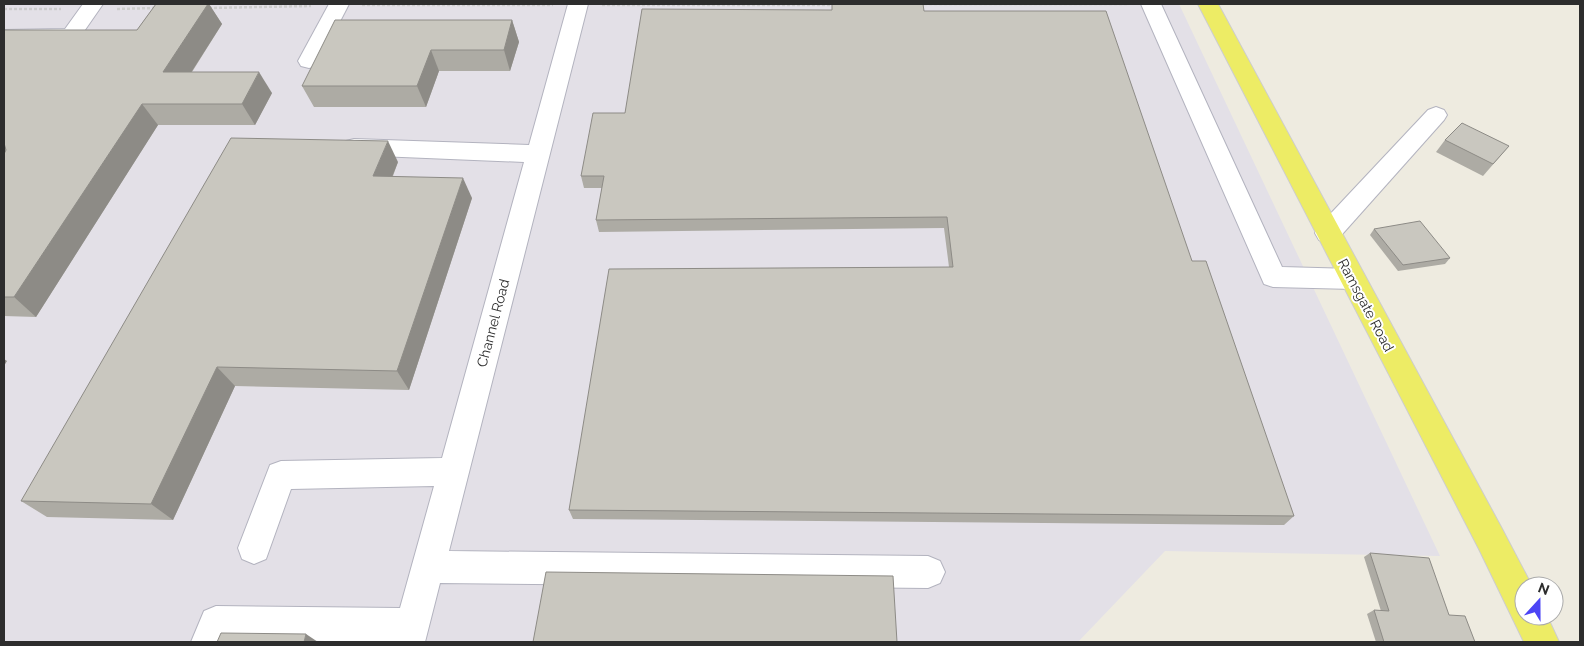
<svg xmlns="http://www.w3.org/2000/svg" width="1584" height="646" viewBox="0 0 1584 646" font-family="Raleway,sans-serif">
	<rect width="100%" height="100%" fill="#eeebe0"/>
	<path fill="#e3e0e7" d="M 4,4 L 1179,4 L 1440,556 L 1165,551 L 1078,642 L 4,642 Z"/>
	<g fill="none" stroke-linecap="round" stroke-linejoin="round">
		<g stroke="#b3b3bf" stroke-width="2">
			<g id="minor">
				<path d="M 83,4 L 103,4 L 78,40 L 71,41 L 4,43 L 4,30 L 65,29 Z"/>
				<path d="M 329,4 L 349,4 L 317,66 L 309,68 L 301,66 L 298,61 Z"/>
				<path d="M 568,4 L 588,4 L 449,551 L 928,556 L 940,561 L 945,572 L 940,583 L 928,588 L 440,583 L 425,642 L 226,640 L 225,642 L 191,642 L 204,611 L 216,606 L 400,608 L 434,486 L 291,489 L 266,559 L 254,564 L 242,559 L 238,548 L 270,465 L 281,461 L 442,458 L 524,162 L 354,155 L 346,153 L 342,147 L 346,141 L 354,139 L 529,145 Z"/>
				<path d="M 1141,4 L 1161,4 L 1282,267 L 1353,269 L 1362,272 L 1366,279 L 1362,286 L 1353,289 L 1273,287 L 1264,284 Z"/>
				<path d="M 1436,107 L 1444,110 L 1447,115 L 1444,120 L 1337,240 L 1328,243 L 1319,240 L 1315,233 L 1319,226 L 1428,110 Z"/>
			</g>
		</g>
		<g stroke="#cdcdcd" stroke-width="2">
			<path id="major" d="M 1198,4 L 1218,4 L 1501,527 L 1532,586 L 1524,586 L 1524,616 L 1547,616 L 1559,642 L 1524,642 L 1479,549 Z"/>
		</g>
		<g stroke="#cdcdcd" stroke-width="2.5" stroke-dasharray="3 2" stroke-linecap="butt">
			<path d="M 919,4 L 1128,4"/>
			<path d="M 362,5 L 553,5"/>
			<path d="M 602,5 L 836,5"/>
			<path d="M 209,8 L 311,6"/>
			<path d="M 4,9 L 61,9"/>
			<path d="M 117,9 L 156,8"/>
		</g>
		<use href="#minor" fill="#fff" fill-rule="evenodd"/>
		<use href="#major" fill="#edec65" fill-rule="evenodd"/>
	</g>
	<g fill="#adaba4">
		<path d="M 156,4 L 209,4 L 222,24 L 192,72 L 272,93 L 255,125 L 158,125 L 36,317 L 4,316 L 4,30 L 137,30 Z"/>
		<path d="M 832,4 L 923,4 L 924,11 L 1192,261 L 1294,516 L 1284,525 L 573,519 L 569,510 L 949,267 L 944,228 L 599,232 L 596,220 L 602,188 L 584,188 L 581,176 L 625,113 L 832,10 Z"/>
		<path d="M 512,20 L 519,42 L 510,71 L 439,71 L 426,107 L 314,107 L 302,86 Z"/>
		<path d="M 1445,140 L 1509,146 L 1483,176 L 1436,152 Z"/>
		<path d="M 398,162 L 393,176 L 472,198 L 409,390 L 235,386 L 173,520 L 47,517 L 21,501 Z"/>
		<path d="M 1374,229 L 1450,258 L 1445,264 L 1398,271 L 1370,235 Z"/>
		<path d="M 1370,553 L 1449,615 L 1475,642 L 1376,642 L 1367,614 L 1374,610 L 1381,611 L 1364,557 Z"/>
	</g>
	<g fill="#8d8b86">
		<path d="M 208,4 L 209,4 L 222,24 L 178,93 L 163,72 Z"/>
		<path d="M 512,20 L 519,42 L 510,71 L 504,50 Z"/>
		<path d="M 431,50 L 439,71 L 426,107 L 417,86 Z"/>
		<path d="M 259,72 L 272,93 L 255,125 L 242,104 Z"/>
		<path d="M 142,104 L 158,125 L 36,317 L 14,297 Z"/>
		<path d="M 388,141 L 398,162 L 384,197 L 373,176 Z"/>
		<path d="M 463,178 L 472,198 L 409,390 L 397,371 Z"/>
		<path d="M 4,359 L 7,361 L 4,366 Z"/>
		<path d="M 217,367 L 235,386 L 173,520 L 151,504 Z"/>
		<path d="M 306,634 L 318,642 L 304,642 Z"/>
	</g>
	<g fill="#c9c7bf" stroke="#8d8b86">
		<path d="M 156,4 L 208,4 L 163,72 L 259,72 L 242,104 L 142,104 L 14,297 L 4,297 L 4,154 L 6,150 L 4,143 L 4,30 L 137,30 Z"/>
		<path d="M 832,4 L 923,4 L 924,11 L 1106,11 L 1192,261 L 1206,261 L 1294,516 L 569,510 L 609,269 L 953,267 L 947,217 L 596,220 L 604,176 L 581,176 L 593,113 L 625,113 L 642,9 L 832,10 Z"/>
		<path d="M 335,20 L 512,20 L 504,50 L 431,50 L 417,86 L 302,86 Z"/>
		<path d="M 1462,123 L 1509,146 L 1493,164 L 1445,140 Z"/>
		<path d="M 231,138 L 388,141 L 373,176 L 463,178 L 397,371 L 217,367 L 151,504 L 21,501 Z"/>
		<path d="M 1420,221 L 1450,258 L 1403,265 L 1374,229 Z"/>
		<path d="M 1370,553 L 1429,558 L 1449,615 L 1465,616 L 1475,642 L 1384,642 L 1374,610 L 1389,611 Z"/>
		<path d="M 546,572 L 893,576 L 897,642 L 533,642 Z"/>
		<path d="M 221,633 L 306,634 L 304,642 L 217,642 Z"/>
	</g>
	<g text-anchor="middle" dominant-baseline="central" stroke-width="4" stroke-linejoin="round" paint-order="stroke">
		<g font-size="14" fill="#2d2d2d" stroke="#fff">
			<text transform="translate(1366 305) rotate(62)">Ramsgate Road</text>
			<text transform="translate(493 323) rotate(-75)">Channel Road</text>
		</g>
	</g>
	<rect width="1584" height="646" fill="none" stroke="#2d2d2d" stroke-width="10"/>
	<g transform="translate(1539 601) rotate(21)"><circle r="24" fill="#ffffff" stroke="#ababab"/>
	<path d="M0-4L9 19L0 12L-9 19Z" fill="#4c45f5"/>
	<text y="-8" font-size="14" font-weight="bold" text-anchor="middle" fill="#2d2d2d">N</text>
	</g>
</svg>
